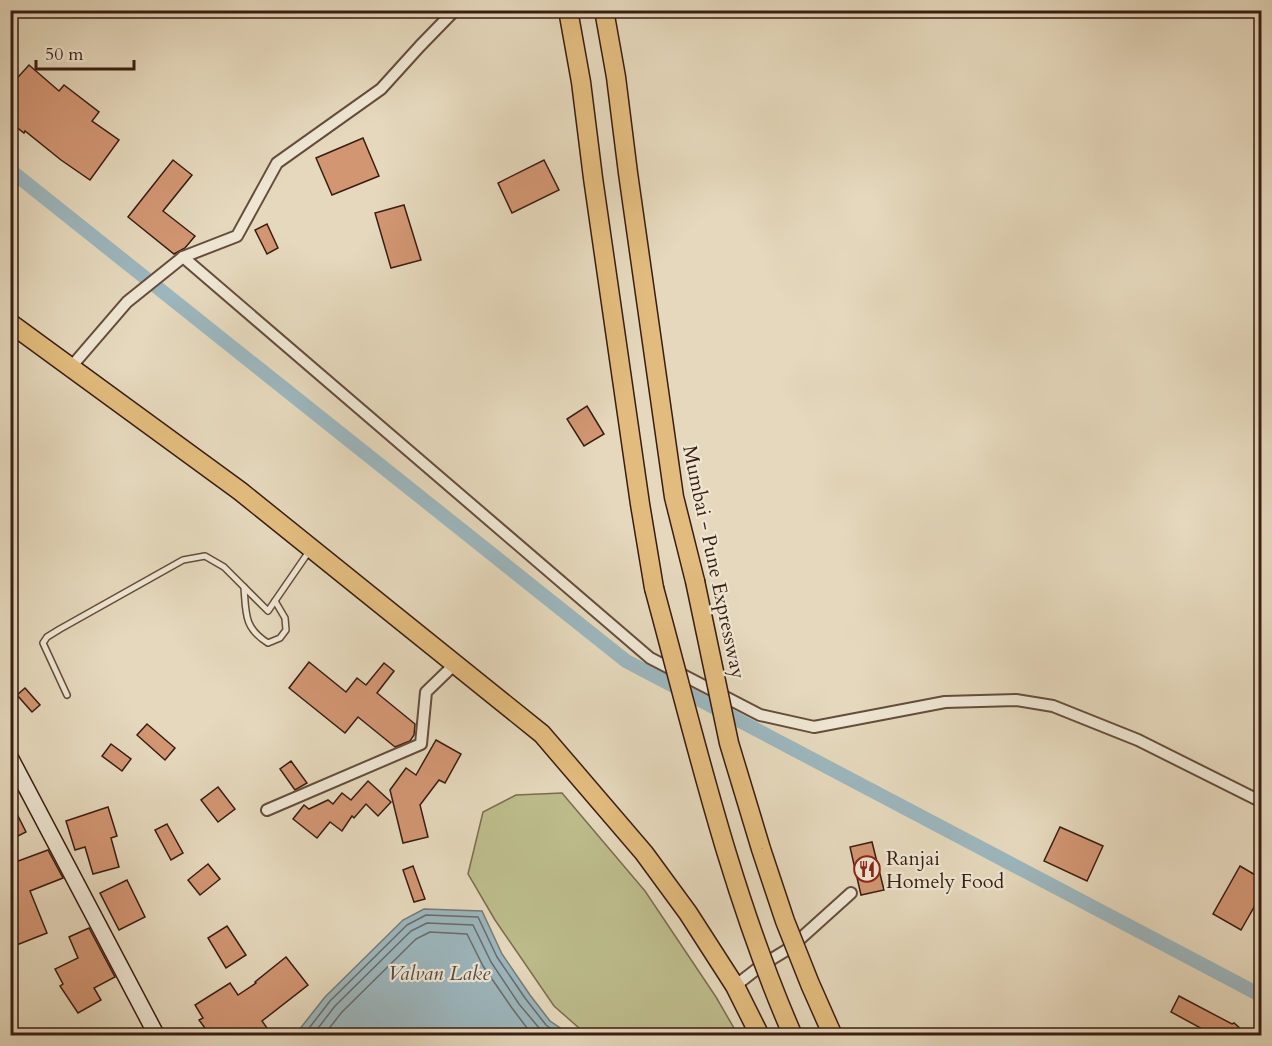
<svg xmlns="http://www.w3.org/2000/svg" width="1272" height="1046" viewBox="0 0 1272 1046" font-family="Cardo,serif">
	<rect width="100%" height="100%" fill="#e5d8bc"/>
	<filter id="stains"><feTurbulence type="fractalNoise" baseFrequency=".00333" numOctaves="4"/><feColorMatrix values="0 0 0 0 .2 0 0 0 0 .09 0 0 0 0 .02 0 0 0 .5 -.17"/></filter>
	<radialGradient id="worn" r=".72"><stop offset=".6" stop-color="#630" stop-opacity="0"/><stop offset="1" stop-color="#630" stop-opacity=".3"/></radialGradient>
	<path fill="#bdbc8b" stroke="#7c6c4e" stroke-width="1.5" d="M 562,793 L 645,891 L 716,997 L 738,1035 L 587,1035 L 554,1006 L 495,920 L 468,874 L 483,812 L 516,795 Z"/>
	<path fill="#9cb6bd" stroke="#757979" stroke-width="1.5" d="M 424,909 L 482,911 L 502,954 L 530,995 L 550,1021 L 571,1035 L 295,1035 L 325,997 L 403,920 Z"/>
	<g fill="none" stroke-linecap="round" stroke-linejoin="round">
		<g stroke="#6b6a68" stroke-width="1.5">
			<path d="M 303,1036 L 330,1001 L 407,925 L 426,915 L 478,917 L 497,957 L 525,998 L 546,1025 L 561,1036"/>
			<path d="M 312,1036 L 335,1006 L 411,931 L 427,923 L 473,925 L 491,962 L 519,1004 L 540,1029 L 548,1036"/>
			<path d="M 323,1036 L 342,1012 L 416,939 L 430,932 L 467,934 L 483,966 L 512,1008 L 533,1036"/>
		</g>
		<path stroke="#9cb6bd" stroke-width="14" d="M 10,170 L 626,661 L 1262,996"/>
	</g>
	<g fill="#d29673" stroke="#3a1d12" stroke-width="1.5">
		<path d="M 29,65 L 59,91 L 64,85 L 99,112 L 92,121 L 119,140 L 90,180 L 61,160 L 25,131 L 24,133 L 10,122 L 10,86 Z"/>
		<path d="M 363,138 L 379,176 L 332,195 L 316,158 Z"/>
		<path d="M 173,160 L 192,175 L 163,211 L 195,236 L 185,248 L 174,254 L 128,217 Z"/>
		<path d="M 544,160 L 559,190 L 512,213 L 498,183 Z"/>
		<path d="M 404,205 L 421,260 L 391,268 L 375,213 Z"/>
		<path d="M 267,224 L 278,248 L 267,254 L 255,230 Z"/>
		<path d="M 587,406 L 604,434 L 584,446 L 567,419 Z"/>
		<path d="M 309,662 L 346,692 L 357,678 L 366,685 L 384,663 L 394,671 L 377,693 L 415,724 L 414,735 L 410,741 L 395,747 L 358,717 L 345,733 L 289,688 Z"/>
		<path d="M 25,688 L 40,705 L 32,712 L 17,695 Z"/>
		<path d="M 147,724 L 175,748 L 165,760 L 137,735 Z"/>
		<path d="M 436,740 L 461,754 L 445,783 L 439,780 L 420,805 L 428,837 L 403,843 L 390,790 L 406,768 L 416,775 Z"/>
		<path d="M 111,744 L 131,759 L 122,771 L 102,756 Z"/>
		<path d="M 291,761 L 307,783 L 295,790 L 280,769 Z"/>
		<path d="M 368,781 L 391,802 L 378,816 L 366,804 L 354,818 L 352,816 L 342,831 L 330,822 L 317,838 L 293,819 L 304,805 L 309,809 L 328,800 L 333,804 L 342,793 L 351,800 Z"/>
		<path d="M 218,787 L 235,809 L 218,822 L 201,800 Z"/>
		<path d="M 10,800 L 26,832 L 10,840 Z"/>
		<path d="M 108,807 L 117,836 L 111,838 L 119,867 L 93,874 L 85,847 L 75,850 L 66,821 Z"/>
		<path d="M 167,824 L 183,853 L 171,860 L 155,830 Z"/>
		<path d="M 1060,827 L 1103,846 L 1087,881 L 1044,861 Z"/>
		<path d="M 872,842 L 884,890 L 861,895 L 850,847 Z"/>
		<path d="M 48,850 L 63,878 L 30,891 L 47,933 L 14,946 L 10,938 L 10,908 L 15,906 L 10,894 L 10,864 Z"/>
		<path d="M 208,864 L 220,879 L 200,895 L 188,880 Z"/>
		<path d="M 413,866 L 425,899 L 414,902 L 403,870 Z"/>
		<path d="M 1240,866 L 1262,879 L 1262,893 L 1241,930 L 1213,914 Z"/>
		<path d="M 127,880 L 145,917 L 119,930 L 100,893 Z"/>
		<path d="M 227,926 L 246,955 L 226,968 L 208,938 Z"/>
		<path d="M 89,928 L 115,977 L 94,988 L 101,1000 L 78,1013 L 60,986 L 63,984 L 55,969 L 78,958 L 69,937 Z"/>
		<path d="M 286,957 L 308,985 L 262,1021 L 272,1035 L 210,1035 L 199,1020 L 203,1018 L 195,1005 L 230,983 L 238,995 L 256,983 L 255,982 Z"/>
		<path d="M 1179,996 L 1232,1024 L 1234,1023 L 1242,1030 L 1237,1035 L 1206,1035 L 1208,1032 L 1171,1012 Z"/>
	</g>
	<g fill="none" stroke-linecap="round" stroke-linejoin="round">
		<g stroke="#654c3c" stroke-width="8">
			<g id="lane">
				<path d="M 244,587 C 246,614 244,628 268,643 L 280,638 L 286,630 L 285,618 L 275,601"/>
				<path d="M 67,695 L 43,643 L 47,637 L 60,629 L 183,560 L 205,556 L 224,567 L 268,611 L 310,550"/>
			</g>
		</g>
		<g stroke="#654c3c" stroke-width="14">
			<g id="street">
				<path d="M 183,257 L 650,658 L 760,715 L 814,727 L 945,702 L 1016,700 L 1053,706 L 1138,740 L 1262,802"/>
				<path d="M 71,367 L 127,302 L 183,257 L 237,236 L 277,163 L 381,89 L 420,46 L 455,10"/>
				<path d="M 267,810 L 421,744 L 426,692 L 455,664"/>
				<path d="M 735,986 L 762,965 L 790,948 L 851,893"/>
			</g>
		</g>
		<g stroke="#3a1d12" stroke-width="18">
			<path id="secondary" d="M 10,757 L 157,1036"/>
		</g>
		<g stroke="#3a1d12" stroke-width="21">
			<g id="highway">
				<path d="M 568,10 L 581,82 L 593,178 L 640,504 L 654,588"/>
				<path d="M 604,10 L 616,77 L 628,173 L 674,497 L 695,581"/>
				<path d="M 10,323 L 240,491 L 542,734 L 644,853 L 688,913 L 735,986 L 760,1036"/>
			</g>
		</g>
		<use href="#lane" stroke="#eee6d3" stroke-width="5"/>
		<use href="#street" stroke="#eee6d3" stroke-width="10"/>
		<use href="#secondary" stroke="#eee6d3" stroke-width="15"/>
		<use href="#highway" stroke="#e2bc7e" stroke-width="18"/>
		<g stroke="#3a1d12" stroke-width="21" stroke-linecap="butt">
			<g id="highway-bridge">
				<path d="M 695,581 L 729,743 L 761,849 L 785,921 L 810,984 L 833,1036"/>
				<path d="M 654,588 C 695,739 730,892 793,1036"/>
			</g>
		</g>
		<use href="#highway-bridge" stroke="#e2bc7e" stroke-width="18"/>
	</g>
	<defs>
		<g id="restaurant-ring" transform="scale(1.35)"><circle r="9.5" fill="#eee6d3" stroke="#8f2418" stroke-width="1.5"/><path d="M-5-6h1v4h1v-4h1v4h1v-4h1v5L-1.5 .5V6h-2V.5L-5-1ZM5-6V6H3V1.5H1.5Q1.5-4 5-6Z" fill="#8f2418"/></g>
	</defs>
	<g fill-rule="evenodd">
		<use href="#restaurant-ring" x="867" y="869"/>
	</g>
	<g text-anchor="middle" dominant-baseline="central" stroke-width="4.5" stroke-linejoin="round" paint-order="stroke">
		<g font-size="20" fill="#3a1d12" stroke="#eee6d3">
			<text transform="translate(714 562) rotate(78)">Mumbai - Pune Expressway</text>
		</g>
		<g font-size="20" fill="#3a1d12" stroke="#eee6d3" text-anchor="start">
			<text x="886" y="858">Ranjai<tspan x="886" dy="23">Homely Food</tspan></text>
		</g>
		<g font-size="21" font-style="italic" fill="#574b45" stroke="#eee6d3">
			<text x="439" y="973">Valvan Lake</text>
		</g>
	</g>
	<rect width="1272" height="1046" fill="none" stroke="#e5d8bc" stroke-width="36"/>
	<rect x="12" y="12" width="1248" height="1022" fill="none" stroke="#3a1d12" stroke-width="3"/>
	<rect x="18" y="18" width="1236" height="1010" fill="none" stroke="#3a1d12" stroke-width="1.5"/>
	<path d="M36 60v9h98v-9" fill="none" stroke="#3a1d12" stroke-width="3"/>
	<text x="45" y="60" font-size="18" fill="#3a1d12" stroke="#eee6d3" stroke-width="4.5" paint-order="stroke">50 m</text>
	<rect width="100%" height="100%" filter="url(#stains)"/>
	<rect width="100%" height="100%" fill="url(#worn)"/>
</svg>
